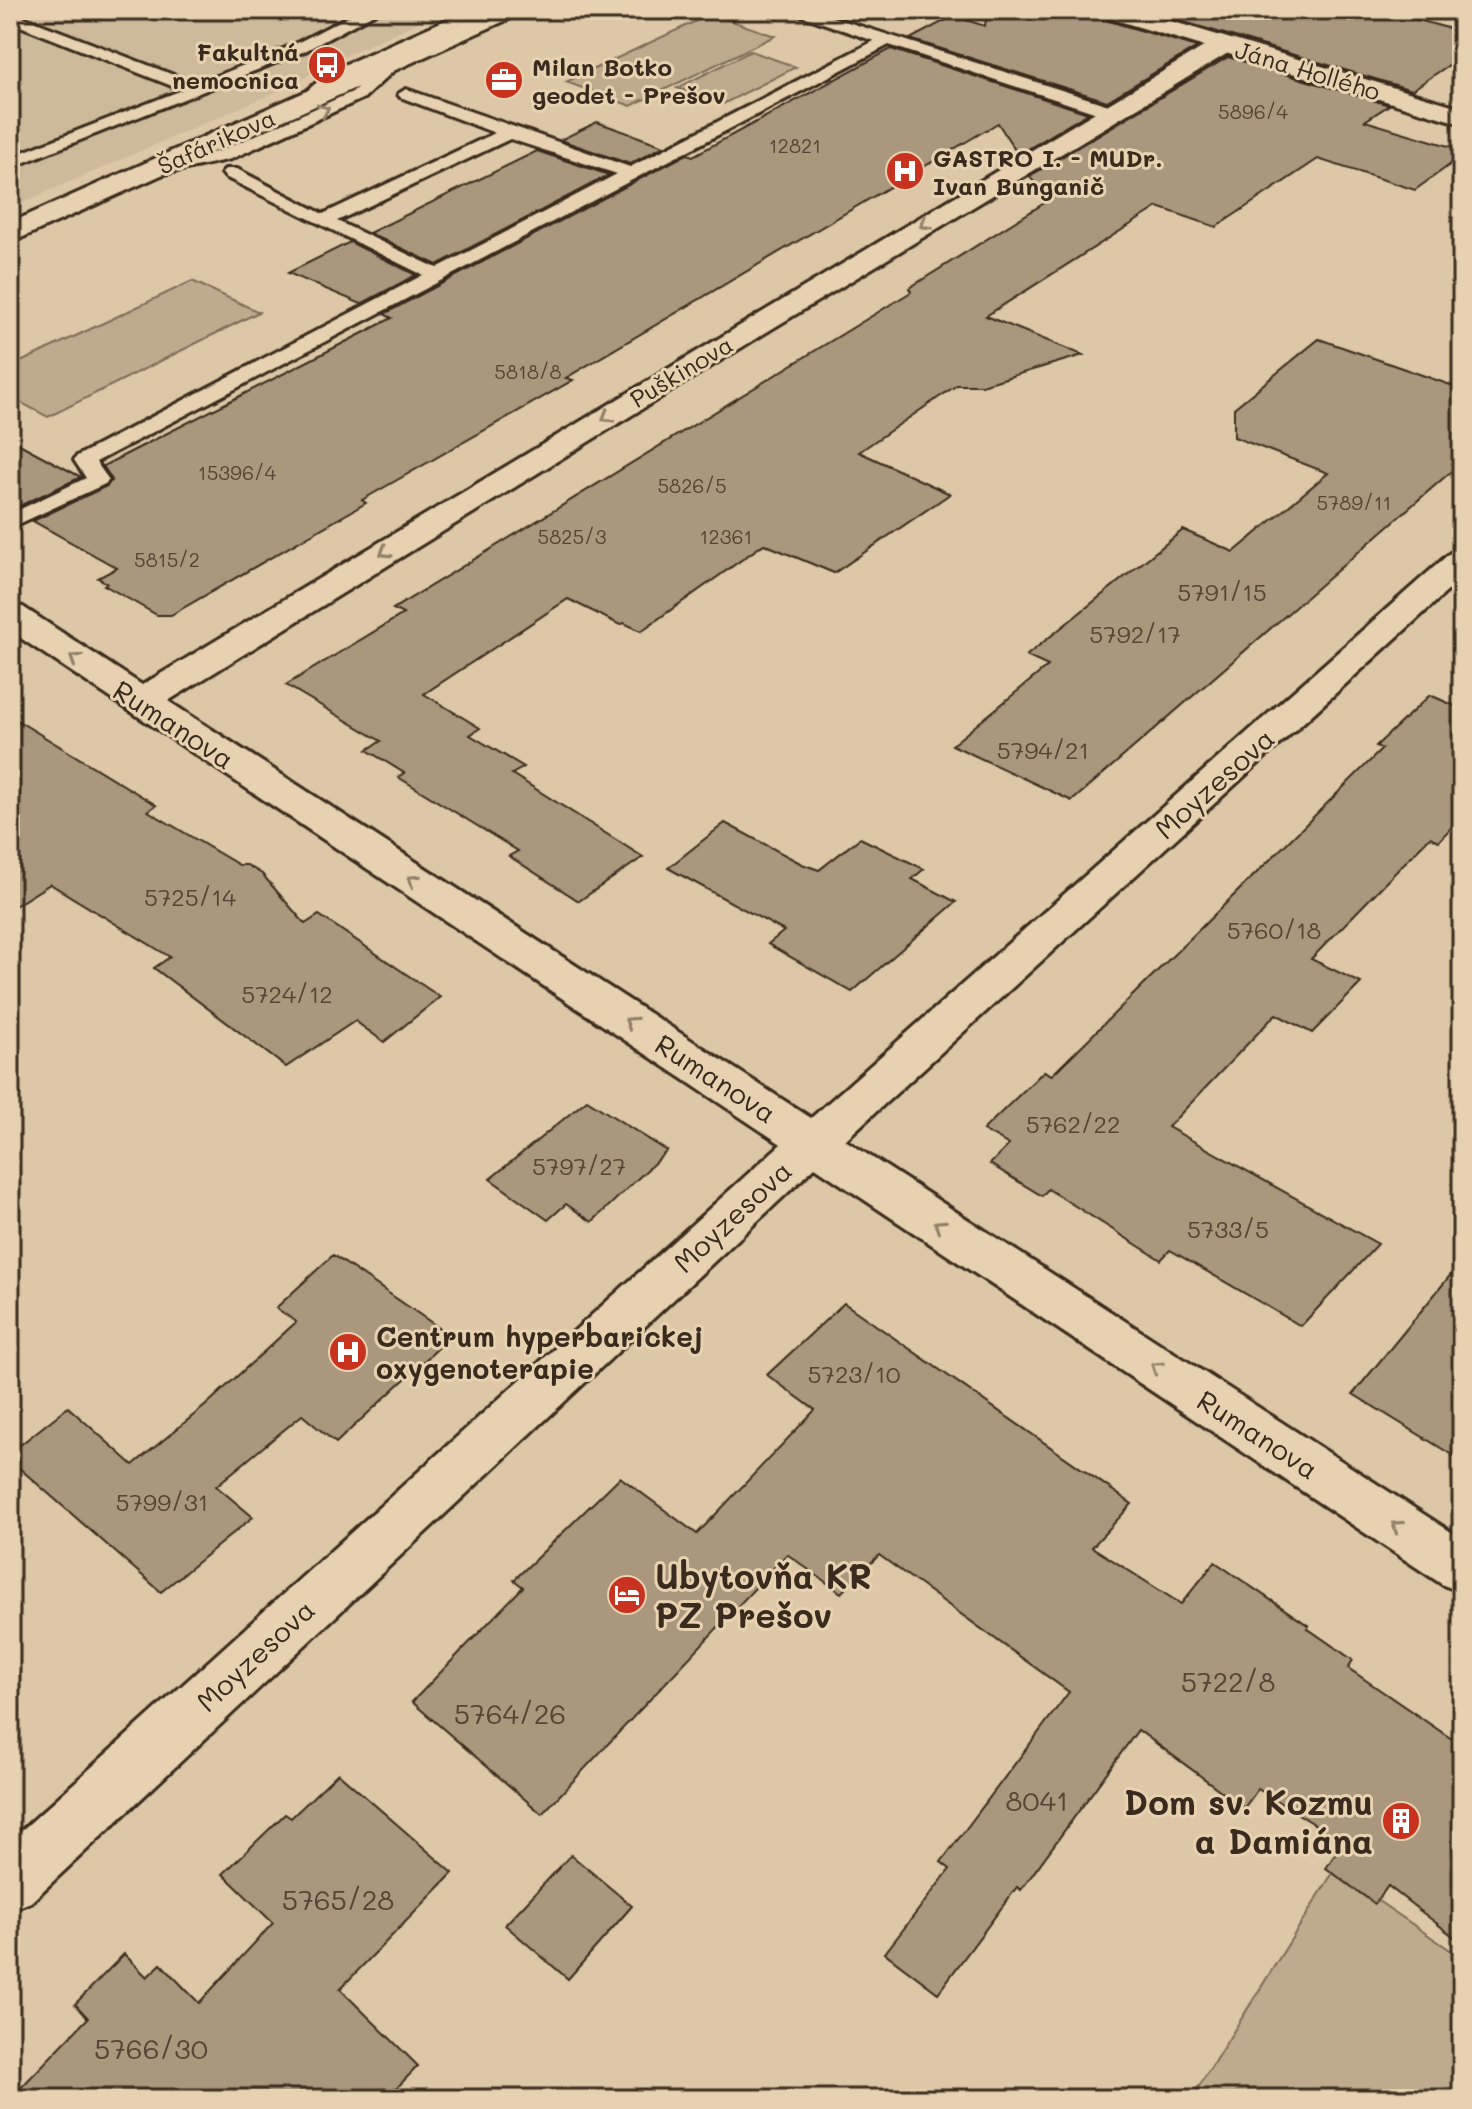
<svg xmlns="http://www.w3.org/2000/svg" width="1472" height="2109" viewBox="0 0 1472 2109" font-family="Mali,sans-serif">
	<rect width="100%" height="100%" fill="#ddc7a7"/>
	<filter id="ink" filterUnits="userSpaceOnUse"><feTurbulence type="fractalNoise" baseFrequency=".0125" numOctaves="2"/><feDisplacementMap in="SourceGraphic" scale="16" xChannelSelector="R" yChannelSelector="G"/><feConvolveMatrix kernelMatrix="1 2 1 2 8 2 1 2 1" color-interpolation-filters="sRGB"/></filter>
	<g filter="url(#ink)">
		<path fill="#ceb99a" d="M 10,10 L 445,10 L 316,69 L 299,82 L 10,208 Z"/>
		<g fill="#bfaa8e" stroke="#7d6a56" stroke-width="2">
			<path d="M 711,14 L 775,36 L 631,106 L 566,82 Z"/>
			<path d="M 751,51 L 796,67 L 723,104 L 677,88 Z"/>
			<path d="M 192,281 L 259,312 L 48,417 L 10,397 L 10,367 Z"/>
			<path d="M 1334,1871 L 1462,1958 L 1462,2099 L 1191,2099 Z"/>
		</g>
		<g fill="#aa977d" stroke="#3b2a1e" stroke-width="2">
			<path d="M 987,10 L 1093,10 L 1098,18 L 1197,47 L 1107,101 L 910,39 L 953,16 L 985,26 Z"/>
			<path d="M 1144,10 L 1382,10 L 1462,32 L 1462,56 L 1412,90 Z"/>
			<path d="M 891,49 L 1088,113 L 1018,155 L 998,123 L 566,378 L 573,380 L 362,500 L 366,503 L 171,615 L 157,615 L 104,585 L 107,583 L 98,578 L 117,568 L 33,521 L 107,486 L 112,480 L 103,466 L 363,333 L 392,318 L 384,314 L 687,154 L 693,156 Z"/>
			<path d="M 1228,57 L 1389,105 L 1365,121 L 1462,150 L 1462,156 L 1415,190 L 1318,159 L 1216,227 L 1158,207 L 986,316 L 1083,355 L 982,385 L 957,385 L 859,452 L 950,494 L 834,573 L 764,544 L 641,631 L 624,623 L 620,625 L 568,599 L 424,694 L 480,728 L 470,735 L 524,767 L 512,774 L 643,857 L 579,901 L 509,856 L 518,851 L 398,777 L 404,773 L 367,750 L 381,741 L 286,685 L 403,614 L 393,609 L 911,292 L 909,288 L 1046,202 L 1030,176 Z"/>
			<path d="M 597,122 L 664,146 L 630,164 L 560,140 Z"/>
			<path d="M 537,151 L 609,175 L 437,265 L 369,233 Z"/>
			<path d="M 350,242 L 416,275 L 361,304 L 288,273 Z"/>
			<path d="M 1319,339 L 1462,389 L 1462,462 L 1072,801 L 952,745 L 1048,666 L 1026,656 L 1183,530 L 1234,552 L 1328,473 L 1234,437 L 1234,408 Z"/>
			<path d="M 10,439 L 81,477 L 13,509 L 10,508 Z"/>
			<path d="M 1430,695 L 1462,709 L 1462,816 L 1439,841 L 1430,837 L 1311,959 L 1361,983 L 1312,1033 L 1276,1014 L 1168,1127 L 1378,1244 L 1301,1326 L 1170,1250 L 1161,1260 L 1048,1189 L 1042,1196 L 990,1164 L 1009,1145 L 983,1130 L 1044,1071 L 1052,1075 L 1382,749 L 1376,746 Z"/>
			<path d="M 10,716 L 156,805 L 148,811 L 239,865 L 247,865 L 262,874 L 305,924 L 319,915 L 440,997 L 384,1042 L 355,1021 L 286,1067 L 154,968 L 170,957 L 50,884 L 10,909 Z"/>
			<path d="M 725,823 L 802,864 L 819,870 L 860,838 L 924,869 L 912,879 L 956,902 L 852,992 L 768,944 L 784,931 L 668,868 Z"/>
			<path d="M 587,1100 L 667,1151 L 592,1222 L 566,1204 L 548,1220 L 490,1179 Z"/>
			<path d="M 333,1255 L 451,1336 L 336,1443 L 302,1415 L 216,1486 L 253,1517 L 161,1592 L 10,1460 L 10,1453 L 68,1407 L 133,1465 L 206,1405 L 296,1322 L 276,1308 Z"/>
			<path d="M 1462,1261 L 1462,1461 L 1353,1394 Z"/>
			<path d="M 844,1303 L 1132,1504 L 1092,1547 L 1181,1604 L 1215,1562 L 1309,1626 L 1307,1628 L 1353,1660 L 1348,1668 L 1462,1746 L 1462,1943 L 1388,1886 L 1375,1904 L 1326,1868 L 1343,1842 L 1258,1789 L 1244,1808 L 1138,1730 L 1021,1890 L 1017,1887 L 938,1993 L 885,1953 L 950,1869 L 941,1862 L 1069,1692 L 879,1555 L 841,1593 L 787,1554 L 542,1814 L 412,1702 L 523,1587 L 514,1580 L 620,1477 L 697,1534 L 815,1410 L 767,1375 Z"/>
			<path d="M 338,1773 L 453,1873 L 340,1989 L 418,2066 L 386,2099 L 10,2099 L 88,2018 L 75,2004 L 124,1954 L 147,1977 L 161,1964 L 199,2003 L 273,1923 L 223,1874 L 285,1814 L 291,1818 Z"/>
			<path d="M 571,1855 L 632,1906 L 568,1979 L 505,1925 Z"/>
		</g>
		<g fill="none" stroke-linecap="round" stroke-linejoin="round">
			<g stroke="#3b2a1e" stroke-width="6">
				<g id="lane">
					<path d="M 361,10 L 381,10 L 305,51 L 10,168 L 10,157 L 182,90 L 10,22 L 10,12 L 197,84 L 293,45 Z"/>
					<path d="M 468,10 L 489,10 L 342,77 L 307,107 L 295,107 L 293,103 L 330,71 Z"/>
					<path d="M 786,10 L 810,10 L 1118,108 L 1120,112 L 1118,116 L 1106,116 L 889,45 L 96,462 L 109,480 L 105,484 L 10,528 L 10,514 L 86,478 L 74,460 L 77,456 L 423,275 L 225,177 L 222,173 L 225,169 L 237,169 L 323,214 L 495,133 L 400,97 L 398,94 L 406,89 L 630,167 L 874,41 ZM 510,139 L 617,174 L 437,268 L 337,221 Z"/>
					<path d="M 396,55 L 404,60 L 402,63 L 364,98 L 231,159 L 150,177 L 141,172 L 144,168 L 220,151 L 352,92 L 390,57 Z"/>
				</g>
			</g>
			<g stroke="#3b2a1e" stroke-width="6">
				<path id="street" d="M 1224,38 L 1233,40 L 1236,45 L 1233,50 L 765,333 L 168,701 L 811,1118 L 1450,553 L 1462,550 L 1462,578 L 845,1140 L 1462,1539 L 1462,1592 L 1443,1585 L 815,1167 L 31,1902 L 10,1910 L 10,1841 L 781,1144 L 10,631 L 10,604 L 23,607 L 142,685 L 1215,40 Z"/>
			</g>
			<g stroke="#3b2a1e" stroke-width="6">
				<g id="secondary">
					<path d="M 489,10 L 521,10 L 518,15 L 10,243 L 10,223 Z"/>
					<path d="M 1096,10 L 1134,10 L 1462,108 L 1462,124 L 1099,15 Z"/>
				</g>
			</g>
			<use href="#lane" fill="#e7d1b0" fill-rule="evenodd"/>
			<use href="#street" fill="#e7d1b0" fill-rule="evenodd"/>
			<use href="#secondary" fill="#e7d1b0" fill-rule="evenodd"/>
		</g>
		<defs><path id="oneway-chevron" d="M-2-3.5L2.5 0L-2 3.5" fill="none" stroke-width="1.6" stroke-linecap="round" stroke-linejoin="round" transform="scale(2)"/></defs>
		<g stroke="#917e67">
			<use href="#oneway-chevron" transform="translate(324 110) rotate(-24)"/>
			<use href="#oneway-chevron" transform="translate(925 224) rotate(149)"/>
			<use href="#oneway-chevron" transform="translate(607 417) rotate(149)"/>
			<use href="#oneway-chevron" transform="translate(385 552) rotate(149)"/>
			<use href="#oneway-chevron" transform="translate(75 659) rotate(-146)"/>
			<use href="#oneway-chevron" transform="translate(413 880) rotate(-147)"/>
			<use href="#oneway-chevron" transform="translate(630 1022) rotate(-147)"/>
			<use href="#oneway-chevron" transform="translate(939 1225) rotate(-147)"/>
			<use href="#oneway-chevron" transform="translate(1156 1367) rotate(-147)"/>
			<use href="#oneway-chevron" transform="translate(1397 1526) rotate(-147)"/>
		</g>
	</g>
	<defs>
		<g id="bus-disc" transform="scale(2)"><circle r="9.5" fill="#c8321e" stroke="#e7d1b0"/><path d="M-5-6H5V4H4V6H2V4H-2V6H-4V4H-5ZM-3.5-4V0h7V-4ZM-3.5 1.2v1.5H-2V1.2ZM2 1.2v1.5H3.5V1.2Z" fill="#fff"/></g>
		<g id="office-disc" transform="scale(2)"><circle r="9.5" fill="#c8321e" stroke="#e7d1b0"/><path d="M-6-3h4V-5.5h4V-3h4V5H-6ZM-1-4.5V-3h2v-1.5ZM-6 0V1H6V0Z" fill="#fff"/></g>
		<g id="hospital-disc" transform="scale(2)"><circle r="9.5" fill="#c8321e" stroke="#e7d1b0"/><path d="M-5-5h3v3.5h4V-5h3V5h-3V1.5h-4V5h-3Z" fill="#fff"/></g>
		<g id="hotel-disc" transform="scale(2)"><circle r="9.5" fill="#c8321e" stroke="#e7d1b0"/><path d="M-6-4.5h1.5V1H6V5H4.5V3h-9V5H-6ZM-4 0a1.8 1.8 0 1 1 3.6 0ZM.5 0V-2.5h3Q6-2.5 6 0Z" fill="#fff"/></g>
		<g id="building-disc" transform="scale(2)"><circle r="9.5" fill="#c8321e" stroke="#e7d1b0"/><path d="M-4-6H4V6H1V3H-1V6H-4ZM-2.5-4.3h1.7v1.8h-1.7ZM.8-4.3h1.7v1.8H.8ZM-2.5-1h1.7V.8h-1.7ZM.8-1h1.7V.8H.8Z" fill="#fff"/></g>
	</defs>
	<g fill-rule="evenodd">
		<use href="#bus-disc" x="327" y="65"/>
		<use href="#office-disc" x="504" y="80"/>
		<use href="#hospital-disc" x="905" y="171"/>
		<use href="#hospital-disc" x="348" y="1352"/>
		<use href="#hotel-disc" x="627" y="1595"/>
		<use href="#building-disc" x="1401" y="1821"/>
	</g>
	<g text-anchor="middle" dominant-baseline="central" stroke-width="6" stroke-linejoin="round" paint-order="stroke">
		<g font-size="20" fill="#574536">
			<text x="1253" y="111">5896/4</text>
			<text x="795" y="145">12821</text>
			<text x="528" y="371">5818/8</text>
			<text x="237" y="472">15396/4</text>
			<text x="692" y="485">5826/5</text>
			<text x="1354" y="502">5789/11</text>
			<text x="572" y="536">5825/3</text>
			<text x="726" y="536">12361</text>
			<text x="167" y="559">5815/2</text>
		</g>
		<g font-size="24" font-weight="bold" fill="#3b2a1e" stroke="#e7d1b0" text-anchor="start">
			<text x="299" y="51" text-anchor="end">Fakultná<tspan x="299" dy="28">nemocnica</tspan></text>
			<text x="532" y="66">Milan Botko<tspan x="532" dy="28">geodet - Prešov</tspan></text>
			<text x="933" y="157">GASTRO I. - MUDr.<tspan x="933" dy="28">Ivan Bunganič</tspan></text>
		</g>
		<g font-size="24" fill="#3b2a1e" stroke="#e7d1b0">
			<text transform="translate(1308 70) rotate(17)">Jána Hollého</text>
			<text transform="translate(216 141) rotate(-24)">Šafárikova</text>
			<text transform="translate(681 371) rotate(-31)">Puškinova</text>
		</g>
		<g font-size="24" fill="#574536">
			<text x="1222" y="591">5791/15</text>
			<text x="1135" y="633">5792/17</text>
			<text x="1043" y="749">5794/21</text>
			<text x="190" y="896">5725/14</text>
			<text x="1274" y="929">5760/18</text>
			<text x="287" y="993">5724/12</text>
			<text x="1073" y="1123">5762/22</text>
			<text x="579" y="1165">5797/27</text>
			<text x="1228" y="1228">5733/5</text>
			<text x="854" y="1373">5723/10</text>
			<text x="162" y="1501">5799/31</text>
		</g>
		<g font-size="28" fill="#3b2a1e" stroke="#e7d1b0">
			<text transform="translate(174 724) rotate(33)">Rumanova</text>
			<text transform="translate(1214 783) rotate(-42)">Moyzesova</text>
			<text transform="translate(716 1078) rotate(33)">Rumanova</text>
			<text transform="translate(732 1216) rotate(-43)">Moyzesova</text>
			<text transform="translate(1258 1434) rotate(33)">Rumanova</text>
			<text transform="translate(255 1655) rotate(-43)">Moyzesova</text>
		</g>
		<g font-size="28" font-weight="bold" fill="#3b2a1e" stroke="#e7d1b0" text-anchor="start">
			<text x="376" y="1336">Centrum hyperbarickej<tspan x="376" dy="32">oxygenoterapie</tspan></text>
		</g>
		<g font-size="28" fill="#574536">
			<text x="1228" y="1681">5722/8</text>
			<text x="510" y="1713">5764/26</text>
			<text x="1037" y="1800">8041</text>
			<text x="338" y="1899">5765/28</text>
			<text x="151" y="2048">5766/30</text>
		</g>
		<g font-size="34" font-weight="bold" fill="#3b2a1e" stroke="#e7d1b0" text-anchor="start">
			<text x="655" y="1575">Ubytovňa KR<tspan x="655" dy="39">PZ Prešov</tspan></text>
			<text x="1373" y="1801" text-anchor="end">Dom sv. Kozmu<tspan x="1373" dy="39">a Damiána</tspan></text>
		</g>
	</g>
	<rect width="1472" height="2109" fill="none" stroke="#e7d1b0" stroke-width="40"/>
	<rect x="20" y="20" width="1432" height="2069" fill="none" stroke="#3b2a1e" stroke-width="3" filter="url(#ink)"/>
</svg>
